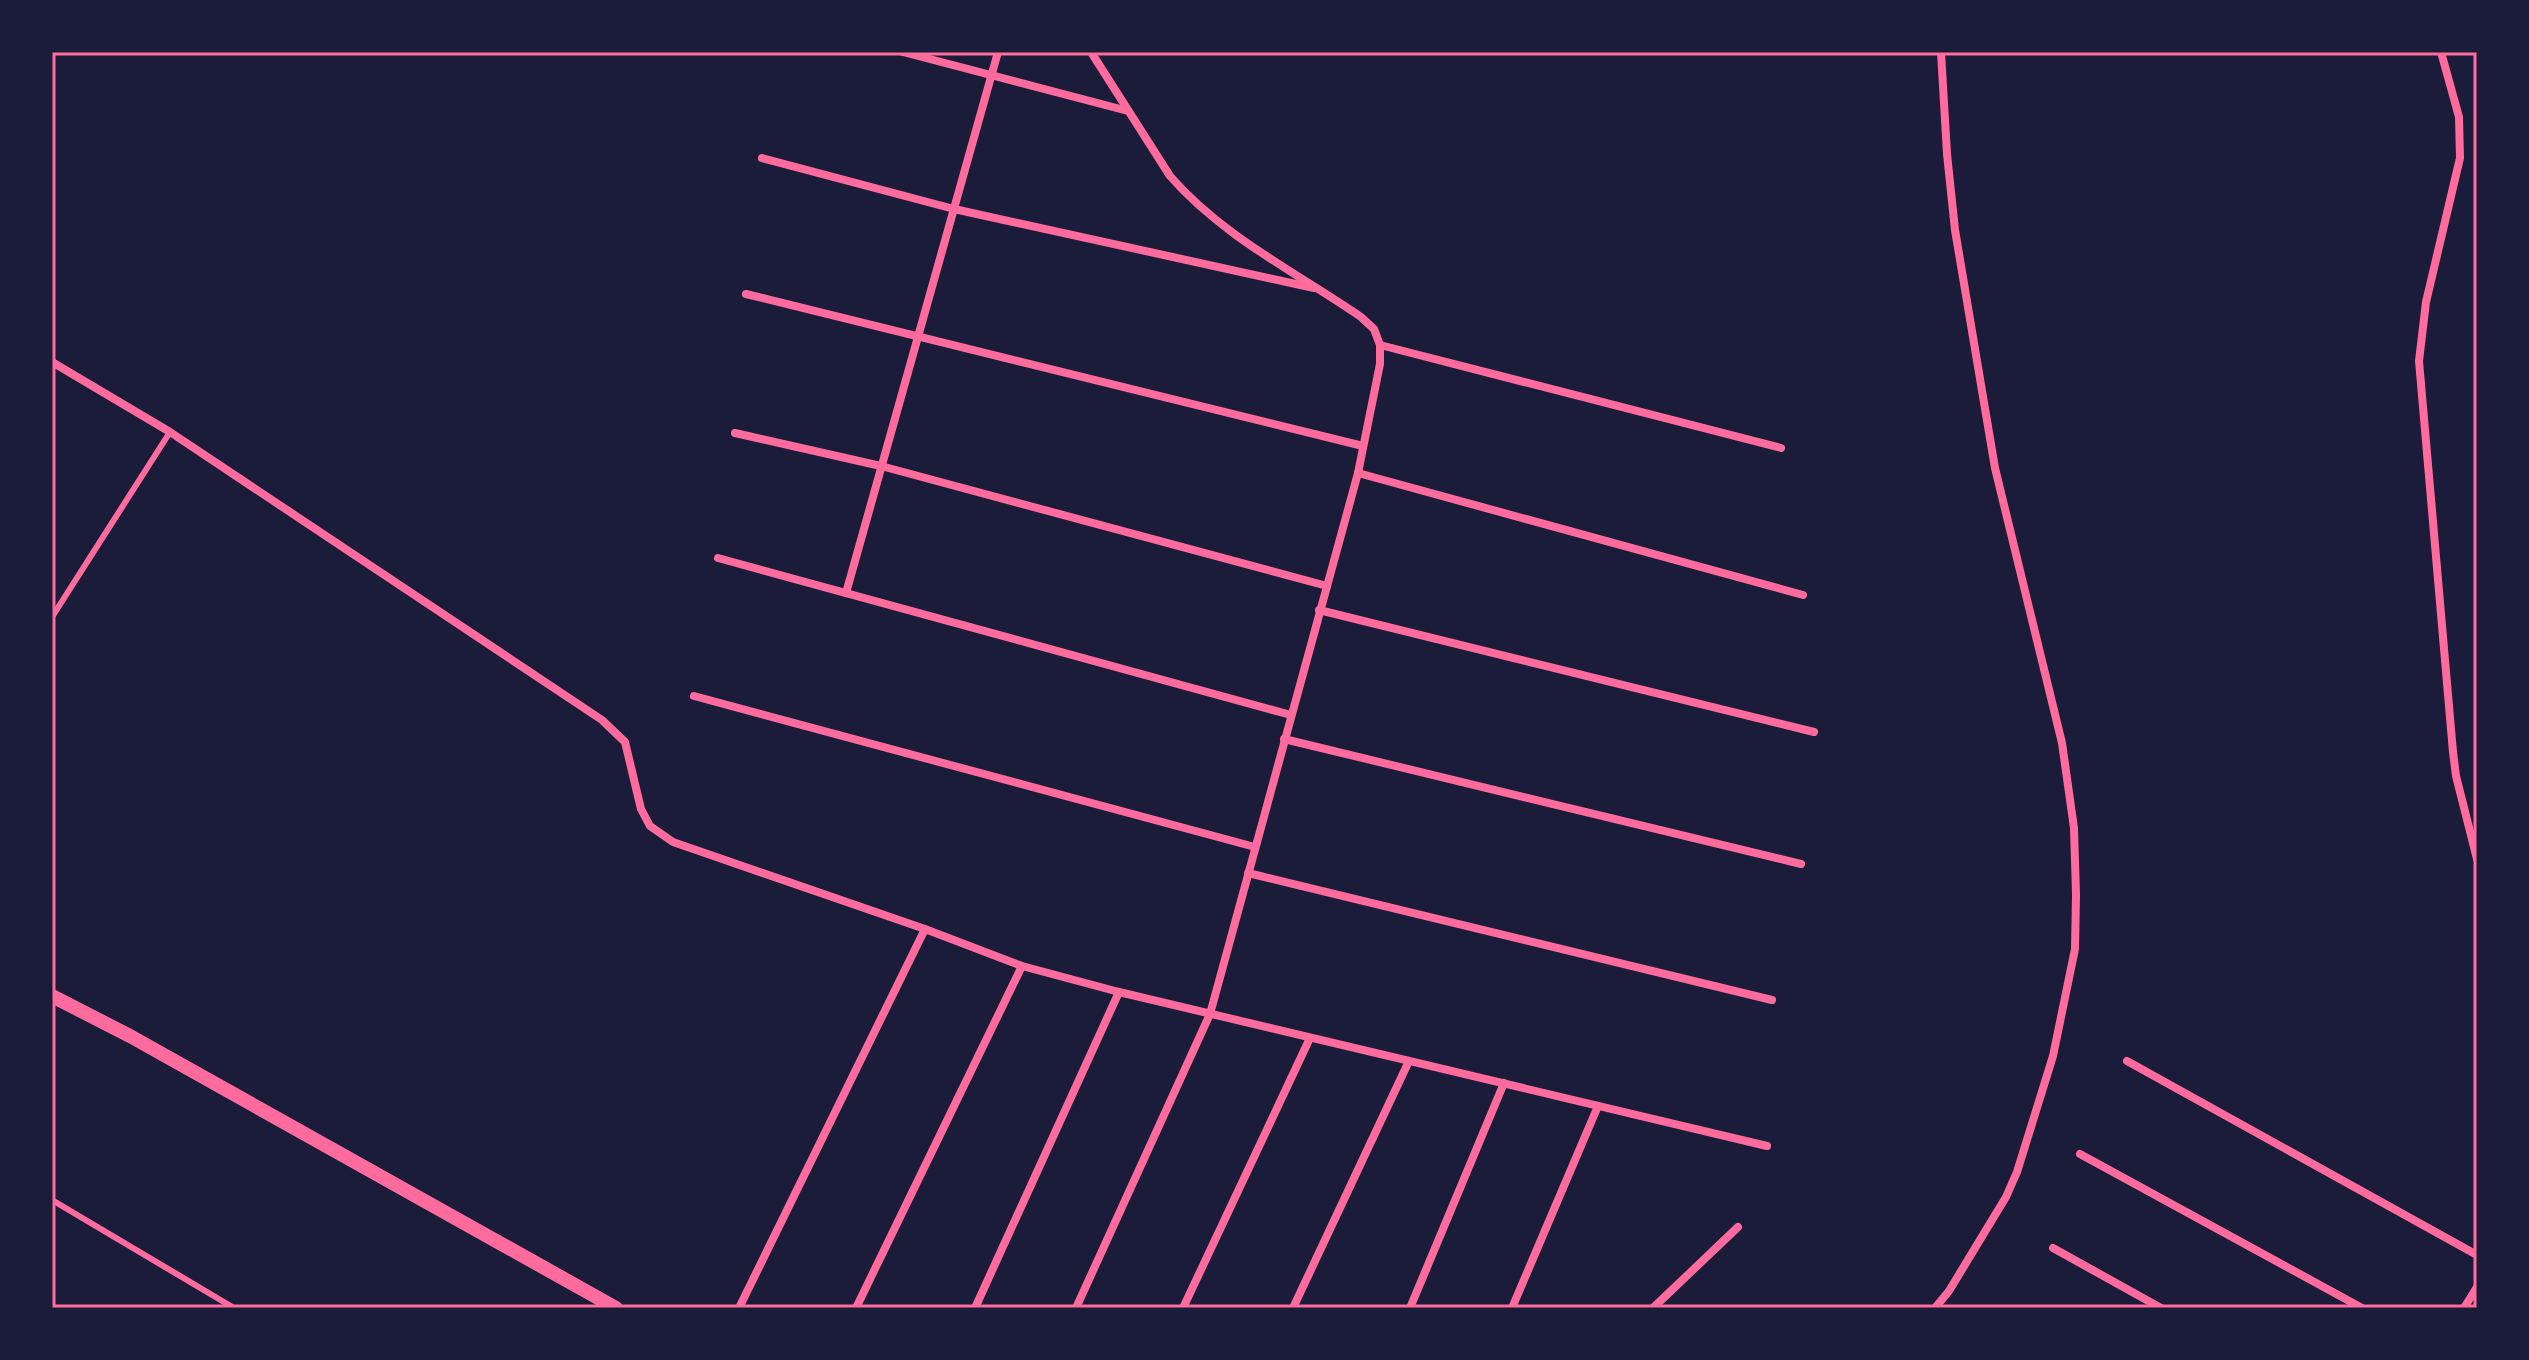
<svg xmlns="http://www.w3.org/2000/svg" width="2529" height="1360" viewBox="0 0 2529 1360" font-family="Signika,sans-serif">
	<rect width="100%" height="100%" fill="#1b1b3a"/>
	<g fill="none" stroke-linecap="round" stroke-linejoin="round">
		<g stroke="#ff6b9d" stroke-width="6">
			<path d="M 52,617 L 170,432"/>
			<path d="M 52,1200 L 234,1308"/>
		</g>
		<g stroke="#ff6b9d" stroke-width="8">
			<path d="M 903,52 L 1128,111"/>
			<path d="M 2441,52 L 2459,117 L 2460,158 L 2426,302 L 2419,361 L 2453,752 L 2456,776 L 2477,859"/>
			<path d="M 762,158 L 954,209 L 1314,288"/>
			<path d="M 746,294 L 1363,446"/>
			<path d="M 1380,345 L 1781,448"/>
			<path d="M 52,362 L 170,432 L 602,720 L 625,742 L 641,809 L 650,826 L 673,842 L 925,929 L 1022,966 L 1119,992 L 1767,1146"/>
			<path d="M 735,433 L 881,466 L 1327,586"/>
			<path d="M 1358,473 L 1803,595"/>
			<path d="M 718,558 L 1291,715"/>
			<path d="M 846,593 L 998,52"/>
			<path d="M 1319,610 L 1814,732"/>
			<path d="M 694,696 L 1255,847"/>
			<path d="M 1284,739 L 1801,864"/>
			<path d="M 1248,873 L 1772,1000"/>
			<path d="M 2127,1061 L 2477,1255"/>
			<path d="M 2080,1154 L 2362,1308"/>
			<path d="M 2053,1248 L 2161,1308"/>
			<path d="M 739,1308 L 925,929"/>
			<path d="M 856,1308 L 1022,966"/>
			<path d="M 975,1308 L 1119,992"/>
			<path d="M 1076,1308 L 1210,1014 L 1358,473 L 1380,364 L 1380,345 L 1374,329 L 1361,317 C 1297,273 1222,236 1170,176 L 1091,52"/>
			<path d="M 1183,1308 L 1310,1038"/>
			<path d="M 1293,1308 L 1409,1061"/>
			<path d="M 1410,1308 L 1504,1083"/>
			<path d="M 1512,1308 L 1598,1106"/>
			<path d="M 1653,1308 L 1738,1227"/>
			<path d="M 1935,1308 L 1949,1291 L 2006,1197 L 2017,1172 L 2053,1056 L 2075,949 L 2076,895 L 2074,828 L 2062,743 L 1995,468 L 1955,230 L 1947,154 L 1941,52"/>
			<path d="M 2464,1308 L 2477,1287"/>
		</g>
		<path stroke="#ff6b9d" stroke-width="14" d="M 52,996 L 130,1036 L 616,1308"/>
	</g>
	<rect width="2529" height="1360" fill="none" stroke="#1b1b3a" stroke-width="108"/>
	<rect x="54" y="54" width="2421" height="1252" fill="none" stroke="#ff6b9d" stroke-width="3"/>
</svg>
